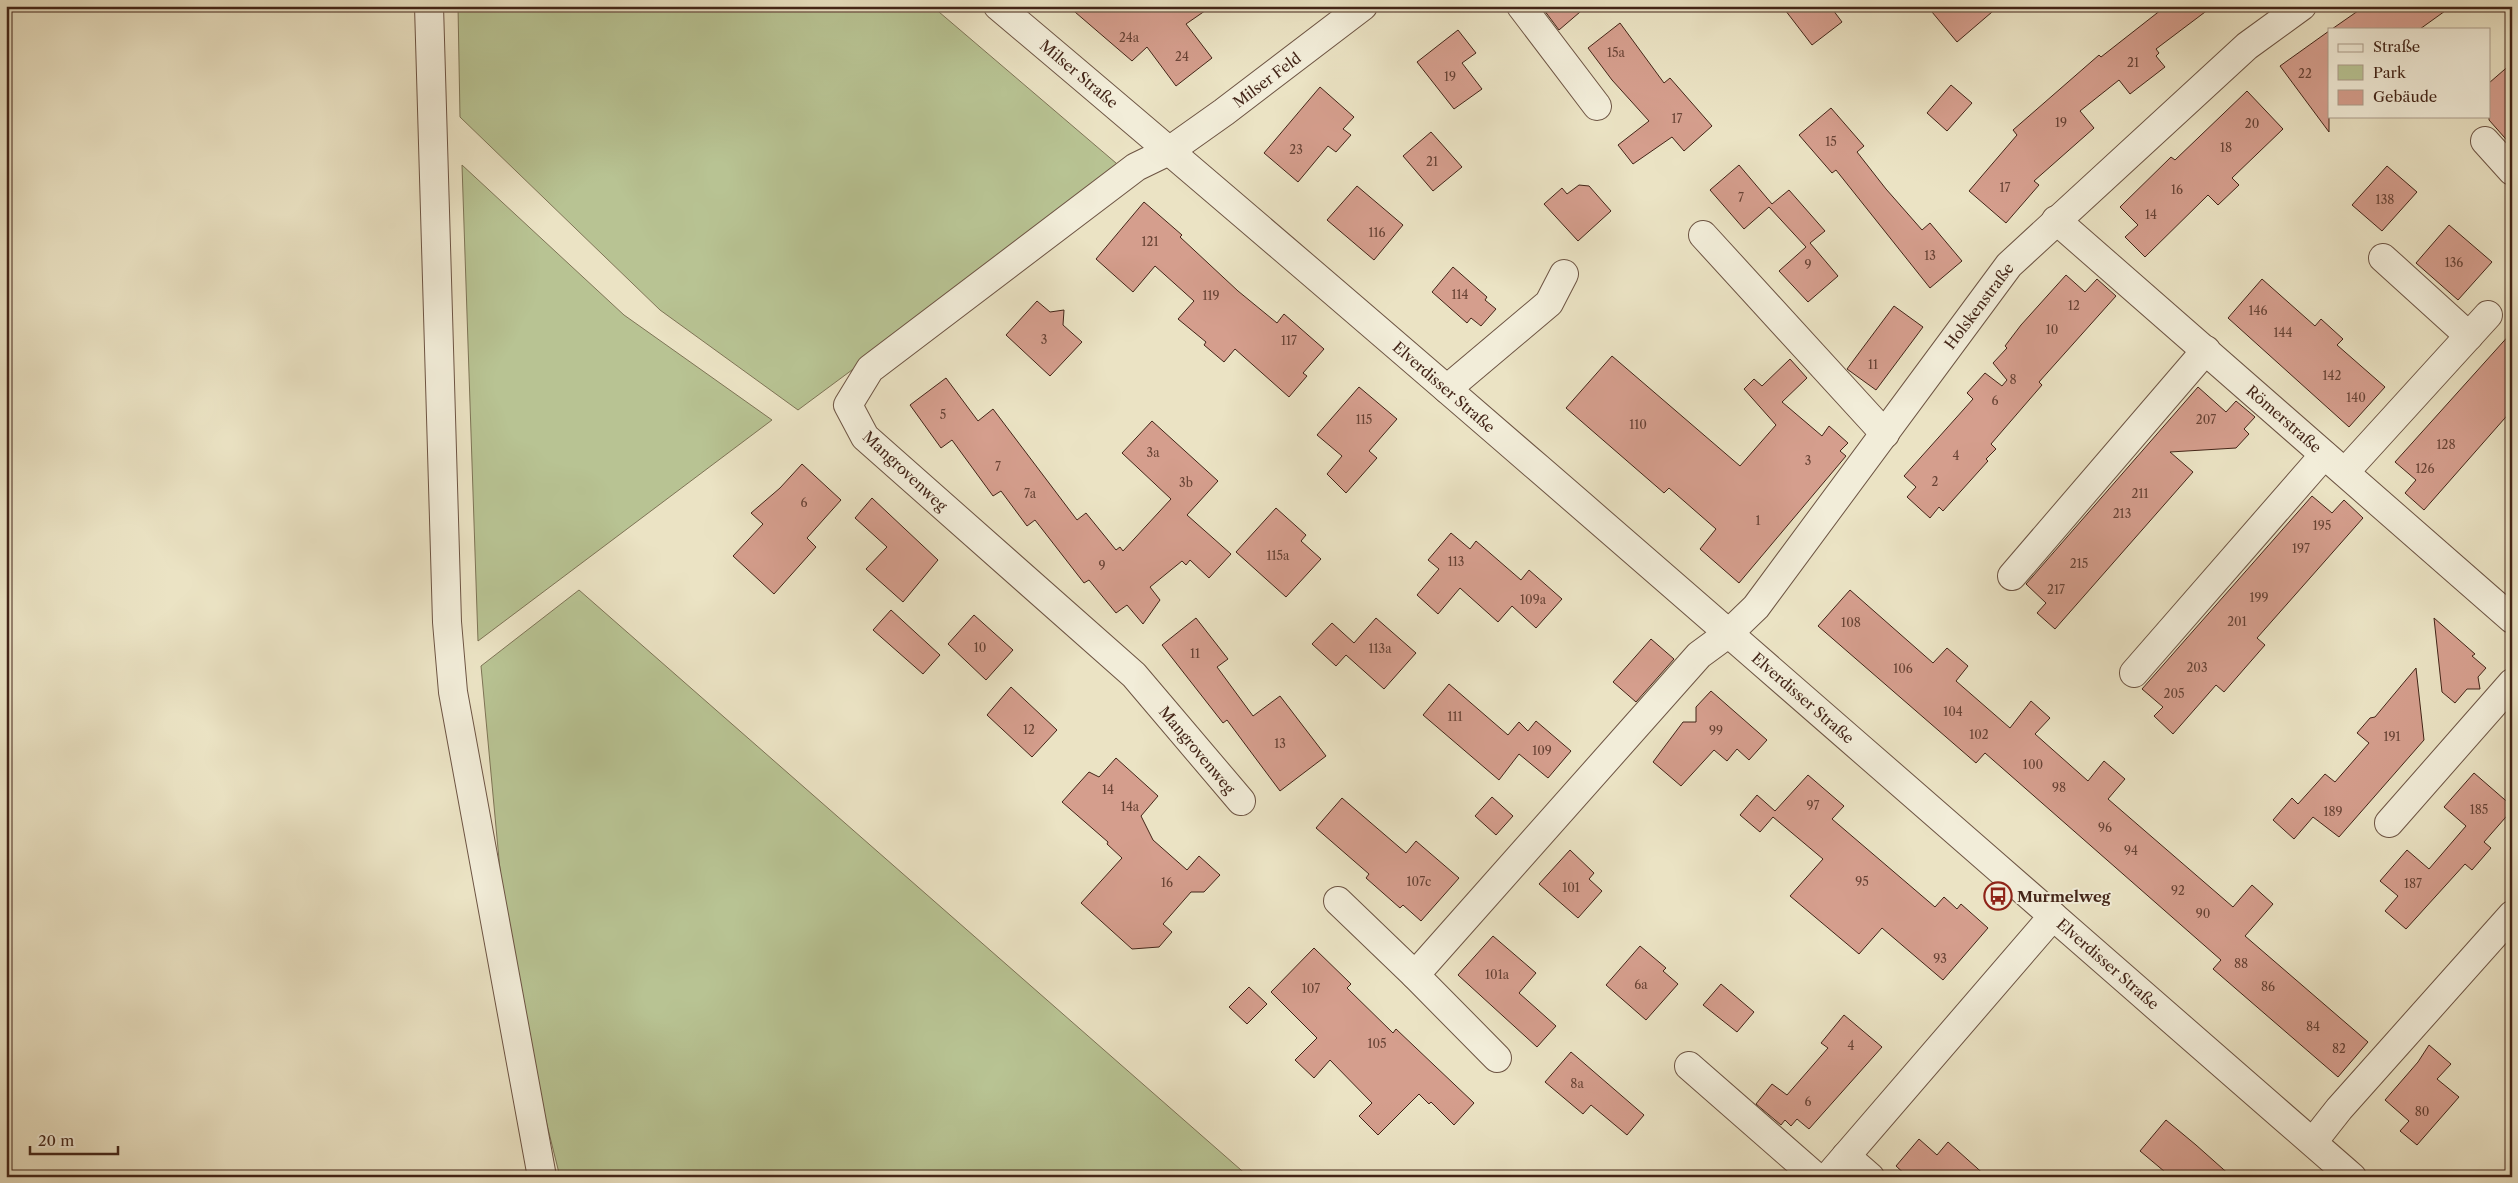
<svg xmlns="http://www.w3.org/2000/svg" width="2518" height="1183" viewBox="0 0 2518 1183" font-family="'Libre Caslon Text',serif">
	<rect width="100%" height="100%" fill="#ebe3c4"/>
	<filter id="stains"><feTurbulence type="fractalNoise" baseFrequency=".004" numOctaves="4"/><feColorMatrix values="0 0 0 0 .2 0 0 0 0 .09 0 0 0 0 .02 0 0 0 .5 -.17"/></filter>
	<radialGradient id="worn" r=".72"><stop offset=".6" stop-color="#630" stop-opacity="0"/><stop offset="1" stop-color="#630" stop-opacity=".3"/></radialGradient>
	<g fill="#b8c393" stroke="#7e7456">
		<path d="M 458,6 L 932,6 L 1123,169 L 798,410 L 660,310 L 460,117 Z"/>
		<path d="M 462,165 L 624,315 L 772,420 L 478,641 Z"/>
		<path d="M 579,590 L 1249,1177 L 560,1177 L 542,1105 L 504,913 L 481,666 Z"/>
	</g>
	<g fill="#d59e8d" stroke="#432518">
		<path d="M 1068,6 L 1212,6 L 1186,24 L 1212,58 L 1176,86 L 1147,47 L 1132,61 Z"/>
		<path d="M 1541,6 L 1587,6 L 1559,30 Z"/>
		<path d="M 1782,6 L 1830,6 L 1842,22 L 1812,45 Z"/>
		<path d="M 1927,6 L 1999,6 L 1957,42 Z"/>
		<path d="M 2166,6 L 2213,6 L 2156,49 L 2159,53 L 2156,56 L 2165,67 L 2130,94 L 2119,80 L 2080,111 L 2094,128 L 2034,181 L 2039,185 L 2006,223 L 1969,191 L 2017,135 L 2013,130 L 2099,55 L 2101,57 Z"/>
		<path d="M 2365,6 L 2452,6 L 2420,29 L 2332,29 Z"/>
		<path d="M 1620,23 L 1664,83 L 1670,78 L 1712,126 L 1684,151 L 1672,137 L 1633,164 L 1618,145 L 1649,121 L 1612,80 L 1588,48 Z"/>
		<path d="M 1458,30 L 1476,53 L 1462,63 L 1482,89 L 1454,109 L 1417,62 Z"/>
		<path d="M 2329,31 L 2329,132 L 2280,66 Z"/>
		<path d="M 2512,63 L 2512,146 L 2489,120 L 2489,83 Z"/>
		<path d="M 1951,85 L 1972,103 L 1947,131 L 1927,113 Z"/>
		<path d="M 1320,87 L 1354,117 L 1343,129 L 1351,135 L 1336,152 L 1328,146 L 1298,182 L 1264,153 Z"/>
		<path d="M 2247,91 L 2283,129 L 2232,178 L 2239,185 L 2218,205 L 2208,195 L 2145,257 L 2125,237 L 2138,225 L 2120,207 L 2171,157 L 2175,160 Z"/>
		<path d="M 1831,108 L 1864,146 L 1857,152 L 1886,189 L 1922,230 L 1930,223 L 1962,261 L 1930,288 L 1836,170 L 1832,173 L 1799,135 Z"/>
		<path d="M 1431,132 L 1462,167 L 1433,191 L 1403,156 Z"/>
		<path d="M 1739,165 L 1772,204 L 1789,190 L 1825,231 L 1810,243 L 1838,276 L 1808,302 L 1779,271 L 1806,247 L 1769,207 L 1744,229 L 1710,190 Z"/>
		<path d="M 2387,166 L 2417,192 L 2382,231 L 2352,205 Z"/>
		<path d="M 1579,185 L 1589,186 L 1611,211 L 1578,241 L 1544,204 L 1562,188 L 1567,194 Z"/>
		<path d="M 1357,186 L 1403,225 L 1374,260 L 1327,220 Z"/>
		<path d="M 1144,202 L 1182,235 L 1180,237 L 1238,291 L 1277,323 L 1284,314 L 1324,349 L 1303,373 L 1307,376 L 1289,397 L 1235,349 L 1224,362 L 1204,345 L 1206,342 L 1178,319 L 1194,301 L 1155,266 L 1133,292 L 1096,259 Z"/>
		<path d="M 2449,225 L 2492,262 L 2458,300 L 2416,263 Z"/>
		<path d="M 1453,267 L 1487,297 L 1485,300 L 1496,309 L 1481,326 L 1471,318 L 1467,323 L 1432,292 Z"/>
		<path d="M 2066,275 L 2085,292 L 2097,279 L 2116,296 L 2039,382 L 2042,385 L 1991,444 L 1996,449 L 1986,459 L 1988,461 L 1943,511 L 1939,507 L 1930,518 L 1907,497 L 1916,487 L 1904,476 L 1973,399 L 1967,393 L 1985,373 L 2002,386 L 2007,380 L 1993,363 L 2007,348 L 2005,346 L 2021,325 Z"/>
		<path d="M 2262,279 L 2315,326 L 2321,319 L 2343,339 L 2337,345 L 2385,387 L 2349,427 L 2228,318 Z"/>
		<path d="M 1037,301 L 1050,312 L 1064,310 L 1063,325 L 1082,342 L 1050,376 L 1006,335 Z"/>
		<path d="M 1894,306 L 1923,327 L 1876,390 L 1847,369 Z"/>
		<path d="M 2512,332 L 2512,410 L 2424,510 L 2405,493 L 2416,480 L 2395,462 Z"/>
		<path d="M 1612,356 L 1740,466 L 1776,425 L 1744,389 L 1754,379 L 1762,386 L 1790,359 L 1807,378 L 1782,402 L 1822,436 L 1829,426 L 1848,443 L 1840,451 L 1846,456 L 1739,583 L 1700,549 L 1716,529 L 1669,488 L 1664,493 L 1566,408 Z"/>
		<path d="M 946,378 L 978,421 L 993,409 L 1077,520 L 1086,513 L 1116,550 L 1120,547 L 1123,551 L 1171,499 L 1122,453 L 1152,421 L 1218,481 L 1187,515 L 1231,554 L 1209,578 L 1190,560 L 1186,565 L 1182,561 L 1150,587 L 1160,600 L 1143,624 L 1127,605 L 1116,613 L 1089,580 L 1084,583 L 1035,520 L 1027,526 L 1001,491 L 993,496 L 952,440 L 941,448 L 910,405 Z"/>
		<path d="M 1359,387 L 1397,419 L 1369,451 L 1377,458 L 1346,493 L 1327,474 L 1342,456 L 1317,435 Z"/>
		<path d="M 2198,387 L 2226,412 L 2236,401 L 2255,417 L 2244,429 L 2249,434 L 2236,448 L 2170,452 L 2193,472 L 2055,629 L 2037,613 L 2046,603 L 2026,584 Z"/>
		<path d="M 802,464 L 841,500 L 807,538 L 816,547 L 774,594 L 733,556 L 763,524 L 751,513 L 780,488 Z"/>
		<path d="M 2312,496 L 2332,513 L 2344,500 L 2363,518 L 2257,638 L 2265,645 L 2224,692 L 2216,685 L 2173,734 L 2154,716 L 2163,707 L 2142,689 Z"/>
		<path d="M 872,498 L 938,560 L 903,602 L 866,569 L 887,547 L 855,518 Z"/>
		<path d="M 1276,508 L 1306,535 L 1301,541 L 1321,559 L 1286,597 L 1236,552 Z"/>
		<path d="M 1451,533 L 1470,549 L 1476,541 L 1521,580 L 1529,570 L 1562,599 L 1536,628 L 1512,606 L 1498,622 L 1460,588 L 1438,614 L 1417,595 L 1439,569 L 1428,560 Z"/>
		<path d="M 1850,590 L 1933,663 L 1947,648 L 1968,666 L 1956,681 L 2010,728 L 2031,701 L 2050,718 L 2035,734 L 2088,781 L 2104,761 L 2125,779 L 2108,799 L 2233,907 L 2252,885 L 2273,904 L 2245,936 L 2368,1042 L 2338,1077 L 2213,969 L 2221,960 L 1985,753 L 1976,763 L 1818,626 Z"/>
		<path d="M 891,610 L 940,655 L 923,674 L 873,630 Z"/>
		<path d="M 974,615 L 1013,650 L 986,680 L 948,644 Z"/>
		<path d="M 1196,618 L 1228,659 L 1217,667 L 1253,716 L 1280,696 L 1326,756 L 1280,791 L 1227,720 L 1223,723 L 1162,645 Z"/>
		<path d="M 1376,618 L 1416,653 L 1384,689 L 1346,655 L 1336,666 L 1312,644 L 1332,623 L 1354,643 Z"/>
		<path d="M 2434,618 L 2475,654 L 2472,656 L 2486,668 L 2478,677 L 2480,689 L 2467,689 L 2455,703 L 2442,692 Z"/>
		<path d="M 1651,639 L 1674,659 L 1636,702 L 1613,682 Z"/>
		<path d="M 2416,668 L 2424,740 L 2339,837 L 2313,817 L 2294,839 L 2273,820 L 2292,798 L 2298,804 L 2325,774 L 2335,782 L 2369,743 L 2357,733 L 2370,718 L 2375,717 Z"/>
		<path d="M 1449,684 L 1508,735 L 1519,722 L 1528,731 L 1536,721 L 1571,751 L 1548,778 L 1519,754 L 1499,780 L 1423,715 Z"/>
		<path d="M 1011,687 L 1057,730 L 1032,757 L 987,715 Z"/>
		<path d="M 1711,691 L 1767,740 L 1749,760 L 1737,749 L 1727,761 L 1714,750 L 1681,786 L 1653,762 L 1683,722 L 1696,722 L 1696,707 Z"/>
		<path d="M 1116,758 L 1158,796 L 1141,816 L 1153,840 L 1187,870 L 1199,856 L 1220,875 L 1204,892 L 1191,892 L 1163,924 L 1172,932 L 1159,947 L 1132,949 L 1081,903 L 1122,858 L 1107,844 L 1108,842 L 1062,802 L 1089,772 L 1099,777 Z"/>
		<path d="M 2474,773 L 2512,806 L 2512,810 L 2484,842 L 2491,848 L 2472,870 L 2465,864 L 2406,929 L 2385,911 L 2398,896 L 2380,881 L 2407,850 L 2429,869 L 2466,826 L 2444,807 Z"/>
		<path d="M 1808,775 L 1844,806 L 1832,819 L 1935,907 L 1944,897 L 1957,909 L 1961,904 L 1988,928 L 1943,980 L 1882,928 L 1859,954 L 1790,896 L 1823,859 L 1773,817 L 1760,832 L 1740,815 L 1757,795 L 1775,811 Z"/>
		<path d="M 1492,797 L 1513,816 L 1496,835 L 1475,816 Z"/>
		<path d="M 1342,798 L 1406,853 L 1416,841 L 1459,878 L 1421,921 L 1403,905 L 1400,908 L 1366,878 L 1369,874 L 1316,828 Z"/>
		<path d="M 1570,850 L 1594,873 L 1589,879 L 1602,891 L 1578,918 L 1539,884 Z"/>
		<path d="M 1493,936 L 1536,973 L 1519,993 L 1556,1026 L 1537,1047 L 1458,975 Z"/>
		<path d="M 1640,946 L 1666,968 L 1663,971 L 1678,984 L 1646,1020 L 1606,985 Z"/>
		<path d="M 1314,948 L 1351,984 L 1347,988 L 1393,1033 L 1396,1029 L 1474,1103 L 1454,1125 L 1431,1102 L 1429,1104 L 1419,1094 L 1378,1135 L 1359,1116 L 1372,1103 L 1330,1060 L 1314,1078 L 1295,1060 L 1317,1038 L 1271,992 Z"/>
		<path d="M 1721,984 L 1754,1012 L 1737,1032 L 1703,1005 Z"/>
		<path d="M 1249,987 L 1267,1004 L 1247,1024 L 1229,1007 Z"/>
		<path d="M 1844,1015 L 1882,1047 L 1809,1129 L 1797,1119 L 1791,1126 L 1785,1120 L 1781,1125 L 1756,1104 L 1772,1084 L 1787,1095 L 1828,1048 L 1821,1043 Z"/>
		<path d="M 2429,1045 L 2451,1064 L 2437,1079 L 2459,1097 L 2417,1145 L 2400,1131 L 2409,1121 L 2385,1100 L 2418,1062 Z"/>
		<path d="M 1571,1052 L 1644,1115 L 1627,1135 L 1591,1105 L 1583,1114 L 1545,1082 Z"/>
		<path d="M 2166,1120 L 2196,1145 L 2232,1177 L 2171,1177 L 2140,1151 Z"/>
		<path d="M 1919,1139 L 1937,1155 L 1948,1142 L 1987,1177 L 1908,1177 L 1896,1166 Z"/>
	</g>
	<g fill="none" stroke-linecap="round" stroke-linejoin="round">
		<g stroke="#6d5443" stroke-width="30">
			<g id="minor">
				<path d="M 429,6 L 447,622 L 453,692 L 542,1177"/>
				<path d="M 998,6 C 1455,391 1902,785 2352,1177"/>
				<path d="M 1521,6 L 1597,106"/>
				<path d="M 2485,141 L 2512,171"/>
				<path d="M 2056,220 L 2512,619"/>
				<path d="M 1703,235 L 1885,434"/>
				<path d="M 2383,258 L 2469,336"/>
				<path d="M 1447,389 L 1549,303 L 1564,274"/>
				<path d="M 2345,472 L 2488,315"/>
				<path d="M 2012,576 L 2206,350"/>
				<path d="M 2134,673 L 2324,455"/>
				<path d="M 1241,801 L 1134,675 L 865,437 L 848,405 L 870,369 L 1136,167 L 1169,151 L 1224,112 L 1363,6"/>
				<path d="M 2389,823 L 2512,683"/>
				<path d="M 1338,901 L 1415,975"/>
				<path d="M 1497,1058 L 1415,975 L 1699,655 L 1729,633 L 1756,607 L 2009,265 L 2247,46 L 2302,6"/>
				<path d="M 1689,1066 L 1816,1177"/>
				<path d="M 2313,1142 L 2339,1109 L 2512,915"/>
				<path d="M 1846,1156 L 1870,1177"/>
				<path d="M 1828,1177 L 2053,916"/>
			</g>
		</g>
		<use href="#minor" stroke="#f2edd9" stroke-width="28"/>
	</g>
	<defs>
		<g id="bus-ring" transform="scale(1.4375)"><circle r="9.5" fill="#f2edd9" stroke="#8f2418" stroke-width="1.5"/><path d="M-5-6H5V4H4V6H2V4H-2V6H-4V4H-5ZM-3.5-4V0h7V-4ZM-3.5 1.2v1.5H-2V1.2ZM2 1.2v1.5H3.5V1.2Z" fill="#8f2418"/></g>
	</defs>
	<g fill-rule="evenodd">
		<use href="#bus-ring" x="1998" y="896"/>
	</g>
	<g text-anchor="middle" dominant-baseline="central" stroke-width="4" stroke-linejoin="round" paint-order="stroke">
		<g font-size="12" fill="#684335">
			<text x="1129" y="37">24a</text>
			<text x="1616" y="52">15a</text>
			<text x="1182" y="56">24</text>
			<text x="2133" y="62">21</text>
			<text x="2305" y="73">22</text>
			<text x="1450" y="76">19</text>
			<text x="1677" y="118">17</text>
			<text x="2061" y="122">19</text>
			<text x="2252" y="123">20</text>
			<text x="1831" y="141">15</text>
			<text x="2226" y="147">18</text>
			<text x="1296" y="149">23</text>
			<text x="1432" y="161">21</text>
			<text x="2005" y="187">17</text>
			<text x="2177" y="189">16</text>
			<text x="1741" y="197">7</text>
			<text x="2385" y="199">138</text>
			<text x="2151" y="214">14</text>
			<text x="1377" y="232">116</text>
			<text x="1150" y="241">121</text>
			<text x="1930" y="255">13</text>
			<text x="2454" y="262">136</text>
			<text x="1808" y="264">9</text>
			<text x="1460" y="294">114</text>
			<text x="1211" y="295">119</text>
			<text x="2074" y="305">12</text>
			<text x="2258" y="310">146</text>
			<text x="2052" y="329">10</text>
			<text x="2283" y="332">144</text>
			<text x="1044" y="339">3</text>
			<text x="1289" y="340">117</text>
			<text x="1873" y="364">11</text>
			<text x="2332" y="375">142</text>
			<text x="2013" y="379">8</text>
			<text x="2356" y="397">140</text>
			<text x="1995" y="400">6</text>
			<text x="943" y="414">5</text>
			<text x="1364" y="419">115</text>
			<text x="2206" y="419">207</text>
			<text x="1638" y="424">110</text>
			<text x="2446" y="444">128</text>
			<text x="1153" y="452">3a</text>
			<text x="1956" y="455">4</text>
			<text x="1808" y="460">3</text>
			<text x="998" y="466">7</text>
			<text x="2425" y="468">126</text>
			<text x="1935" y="481">2</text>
			<text x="1186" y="482">3b</text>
			<text x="1030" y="493">7a</text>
			<text x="2140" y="493">211</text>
			<text x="804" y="502">6</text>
			<text x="2122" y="513">213</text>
			<text x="1758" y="520">1</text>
			<text x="2322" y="525">195</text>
			<text x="2301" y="548">197</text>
			<text x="1278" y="555">115a</text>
			<text x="1456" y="561">113</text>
			<text x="2079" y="563">215</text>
			<text x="1102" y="565">9</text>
			<text x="2056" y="589">217</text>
			<text x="2259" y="597">199</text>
			<text x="1533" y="599">109a</text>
			<text x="2237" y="621">201</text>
			<text x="1851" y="622">108</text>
			<text x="980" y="647">10</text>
			<text x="1380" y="648">113a</text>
			<text x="1195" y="653">11</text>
			<text x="2197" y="667">203</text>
			<text x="1903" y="668">106</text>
			<text x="2174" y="693">205</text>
			<text x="1953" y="711">104</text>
			<text x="1455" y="716">111</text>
			<text x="1029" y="729">12</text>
			<text x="1716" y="730">99</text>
			<text x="1979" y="734">102</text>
			<text x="2392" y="736">191</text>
			<text x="1280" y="743">13</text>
			<text x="1542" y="750">109</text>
			<text x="2033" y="764">100</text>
			<text x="2059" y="787">98</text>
			<text x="1108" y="789">14</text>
			<text x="1813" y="805">97</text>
			<text x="1130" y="806">14a</text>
			<text x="2479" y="809">185</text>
			<text x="2333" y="811">189</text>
			<text x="2105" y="827">96</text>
			<text x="2131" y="850">94</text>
			<text x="1419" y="881">107c</text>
			<text x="1862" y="881">95</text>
			<text x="1167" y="882">16</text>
			<text x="2413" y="883">187</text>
			<text x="1571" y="887">101</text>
			<text x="2178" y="890">92</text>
			<text x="2203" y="913">90</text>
			<text x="1940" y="958">93</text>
			<text x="2241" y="963">88</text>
			<text x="1497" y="974">101a</text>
			<text x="1641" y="984">6a</text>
			<text x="2268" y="986">86</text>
			<text x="1311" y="988">107</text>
			<text x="2313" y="1026">84</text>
			<text x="1377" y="1043">105</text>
			<text x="1851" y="1045">4</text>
			<text x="2339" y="1048">82</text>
			<text x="1577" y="1083">8a</text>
			<text x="1808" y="1101">6</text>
			<text x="2422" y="1111">80</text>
		</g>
		<g font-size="15" fill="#432518" stroke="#f2edd9">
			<text transform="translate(1079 74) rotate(40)">Milser Straße</text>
			<text transform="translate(1267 80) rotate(-37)">Milser Feld</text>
			<text transform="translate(1979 306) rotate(-53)">Holskenstraße</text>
			<text transform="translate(1444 387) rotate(41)">Elverdisser Straße</text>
			<text transform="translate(2284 419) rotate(41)">Römerstraße</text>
			<text transform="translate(905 471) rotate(43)">Mangrovenweg</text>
			<text transform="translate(1803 698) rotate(41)">Elverdisser Straße</text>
			<text transform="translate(1197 750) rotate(50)">Mangrovenweg</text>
			<text transform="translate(2108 964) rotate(41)">Elverdisser Straße</text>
		</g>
		<g font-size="15" font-weight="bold" fill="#432518" stroke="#f2edd9" text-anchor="start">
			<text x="2017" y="896">Murmelweg</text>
		</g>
	</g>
	<rect width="2518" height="1183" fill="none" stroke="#ebe3c4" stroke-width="25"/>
	<rect x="8" y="8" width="2503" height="1168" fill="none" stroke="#432518" stroke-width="2.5"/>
	<rect x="12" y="12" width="2493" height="1158" fill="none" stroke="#432518"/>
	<rect x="2328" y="28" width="162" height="90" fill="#f2edd9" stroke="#ac9d8c"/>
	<rect x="2338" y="44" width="25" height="8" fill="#f2edd9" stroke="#ac9d8c"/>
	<text x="2373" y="52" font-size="15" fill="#432518">Straße</text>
	<rect x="2338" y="65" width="25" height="15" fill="#b8c393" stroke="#ac9d8c"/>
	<text x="2373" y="78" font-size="15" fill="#432518">Park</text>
	<rect x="2338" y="90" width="25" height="15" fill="#d59e8d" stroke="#ac9d8c"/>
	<text x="2373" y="102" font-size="15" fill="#432518">Gebäude</text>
	<path d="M30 1146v8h88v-8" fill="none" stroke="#432518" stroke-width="2.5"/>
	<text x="38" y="1146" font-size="15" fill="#432518" stroke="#f2edd9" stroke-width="4" paint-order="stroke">20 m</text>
	<rect width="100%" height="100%" filter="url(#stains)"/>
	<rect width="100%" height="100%" fill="url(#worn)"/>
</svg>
